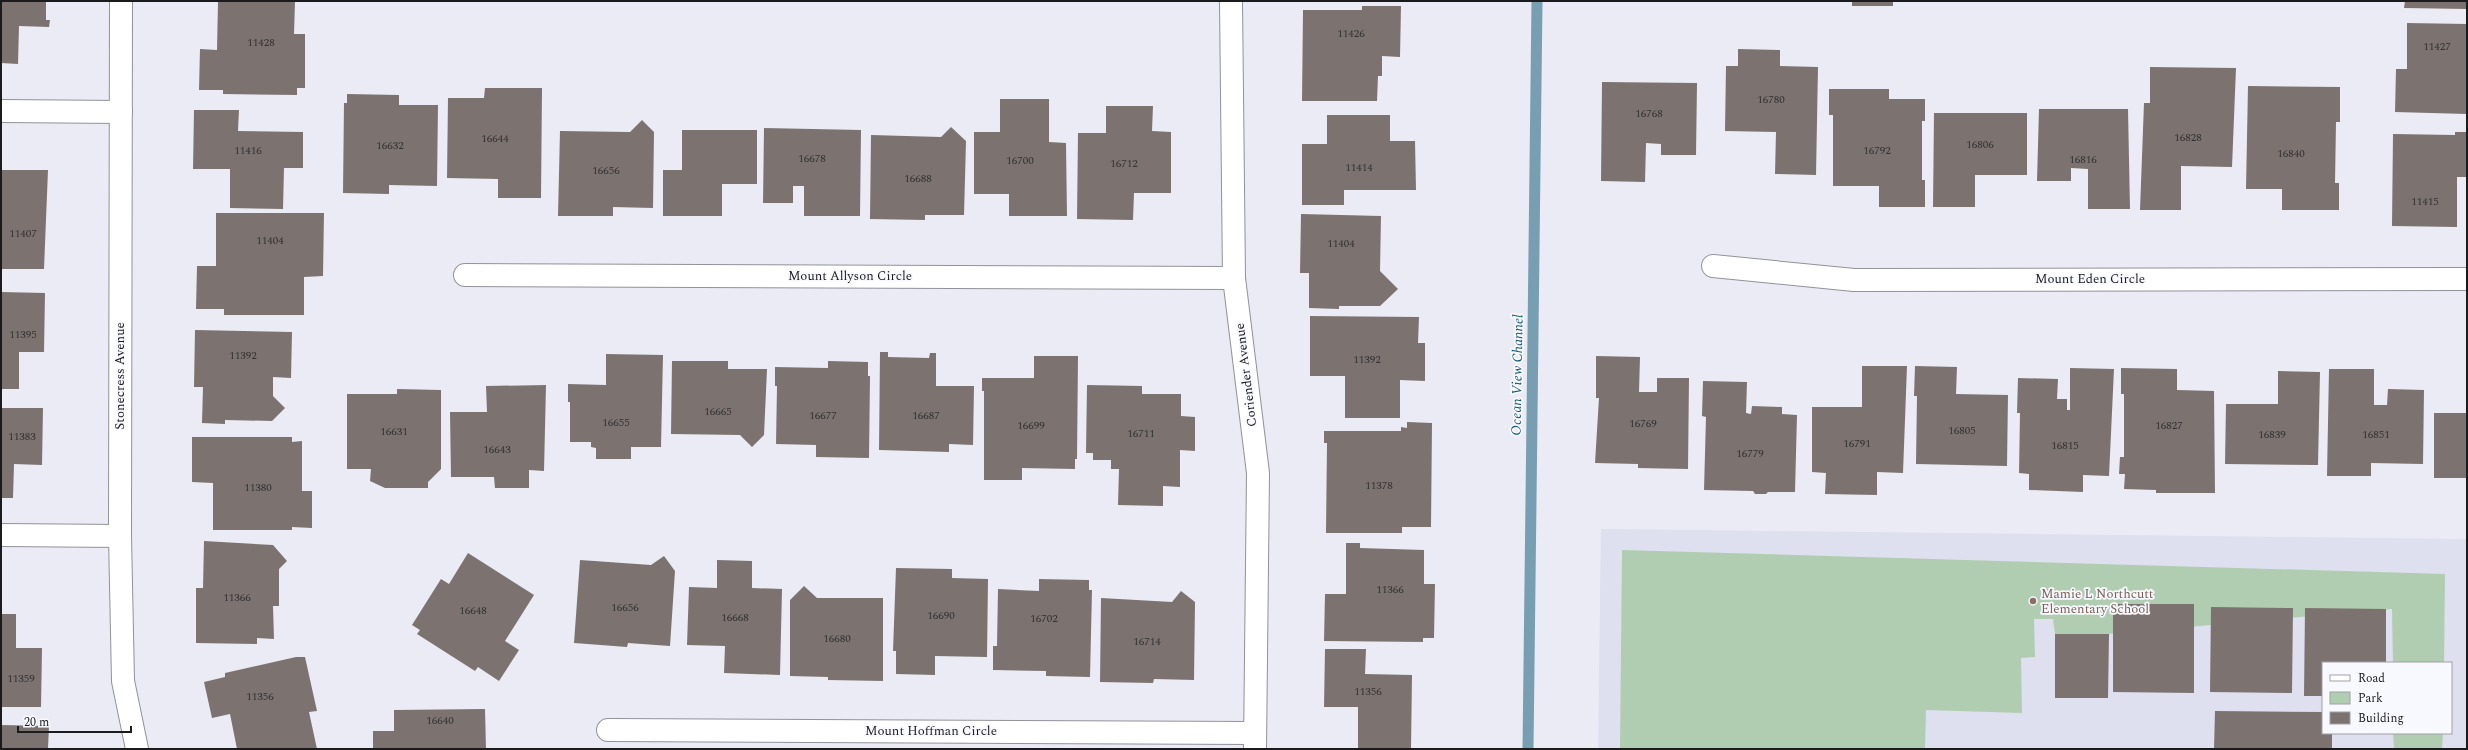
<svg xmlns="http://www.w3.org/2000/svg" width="2468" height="750" viewBox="0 0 2468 750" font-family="Spectral,serif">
	<rect width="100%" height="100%" fill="#eaebf4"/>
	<path fill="#dedfef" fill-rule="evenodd" d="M 1601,529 L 2467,539 L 2467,749 L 1598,749 ZM 2323,663 L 2451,663 L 2451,733 L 2323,733 Z"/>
	<g fill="#b0cdb1">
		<path d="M 1622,550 L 2445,574 L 2444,663 L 2393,663 L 2392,609 L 2109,634 L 2055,634 L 2053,619 L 2034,619 L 2035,657 L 2021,658 L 2022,713 L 1926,710 L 1925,749 L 1620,749 Z"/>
		<path d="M 2393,733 L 2443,733 L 2442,749 L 2394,749 Z"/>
	</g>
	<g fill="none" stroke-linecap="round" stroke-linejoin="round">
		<path stroke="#789eb2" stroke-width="11" d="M 1528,749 L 1537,1"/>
	</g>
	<g fill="#7c7370">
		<path d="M 1,1 L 46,1 L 46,20 L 50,20 L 49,27 L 19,26 L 18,64 L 1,63 Z"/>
		<path d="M 218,1 L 295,1 L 294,34 L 305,34 L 305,88 L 297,88 L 297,95 L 223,94 L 223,90 L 199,90 L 200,49 L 217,50 Z"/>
		<rect x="1852" y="1" width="41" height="5"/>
		<path d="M 2405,1 L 2467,1 L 2467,9 L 2404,8 Z"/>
		<path d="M 1362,6 L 1401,6 L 1400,57 L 1382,56 L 1382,76 L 1378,76 L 1377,101 L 1302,101 L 1303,10 L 1362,10 Z"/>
		<path d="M 2407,23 L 2467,24 L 2467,114 L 2395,112 L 2396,69 L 2407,69 Z"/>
		<path d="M 1738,49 L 1780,50 L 1780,66 L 1818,67 L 1816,175 L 1775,174 L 1776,132 L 1725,131 L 1726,66 L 1738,66 Z"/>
		<path d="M 2150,67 L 2236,68 L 2232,167 L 2181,166 L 2181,210 L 2140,210 L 2144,103 L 2150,103 Z"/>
		<path d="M 1602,82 L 1697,83 L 1696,155 L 1661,155 L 1661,144 L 1646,143 L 1645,182 L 1601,181 Z"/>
		<path d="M 2248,86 L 2340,87 L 2340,122 L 2336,122 L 2335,183 L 2339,183 L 2339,210 L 2282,210 L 2282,189 L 2246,189 Z"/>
		<path d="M 485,88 L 542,88 L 541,198 L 498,198 L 498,179 L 447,178 L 448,98 L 484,98 Z"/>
		<path d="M 1829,89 L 1889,89 L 1889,99 L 1925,99 L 1925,121 L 1922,121 L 1922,180 L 1925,180 L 1925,207 L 1879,207 L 1879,186 L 1833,186 L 1833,115 L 1829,115 Z"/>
		<path d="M 347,94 L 399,95 L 399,105 L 438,105 L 437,186 L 389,185 L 389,194 L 343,193 L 344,103 L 347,103 Z"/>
		<path d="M 1000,99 L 1049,99 L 1049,142 L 1066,143 L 1067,216 L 1009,216 L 1009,194 L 974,194 L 974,132 L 1000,132 Z"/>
		<path d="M 1106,106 L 1153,106 L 1152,131 L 1171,132 L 1171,193 L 1134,193 L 1133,220 L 1077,219 L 1078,133 L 1106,133 Z"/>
		<path d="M 2039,109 L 2128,109 L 2130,209 L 2088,209 L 2088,169 L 2071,168 L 2071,181 L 2037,181 Z"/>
		<path d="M 194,110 L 239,110 L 238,131 L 303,132 L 303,168 L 284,168 L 283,209 L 230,208 L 230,169 L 193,169 Z"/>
		<path d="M 1934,113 L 2027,113 L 2027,175 L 1975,175 L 1975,207 L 1933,207 Z"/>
		<path d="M 1327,115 L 1390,115 L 1390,141 L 1415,141 L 1416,190 L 1344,190 L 1344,205 L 1302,205 L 1302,144 L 1327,144 Z"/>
		<path d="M 642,120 L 654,132 L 653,208 L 613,207 L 613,216 L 558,216 L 560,131 L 630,132 Z"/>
		<path d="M 951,127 L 966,141 L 964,215 L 925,215 L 925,220 L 870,219 L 871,135 L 941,137 Z"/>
		<path d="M 764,128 L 861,130 L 860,216 L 804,216 L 804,186 L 793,186 L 793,203 L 763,203 Z"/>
		<path d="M 682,130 L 757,130 L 757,184 L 722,184 L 722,216 L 663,216 L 663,170 L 682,170 Z"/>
		<path d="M 2455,132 L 2467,132 L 2467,177 L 2457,177 L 2457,227 L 2392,226 L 2393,134 L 2455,135 Z"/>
		<path d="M 1,170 L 48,170 L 44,269 L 1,269 Z"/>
		<path d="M 216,213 L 324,213 L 323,276 L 304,277 L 304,315 L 224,315 L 224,309 L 196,309 L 197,266 L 216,266 Z"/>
		<path d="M 1301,214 L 1381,216 L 1380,271 L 1398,289 L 1380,306 L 1339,306 L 1339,309 L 1309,308 L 1309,273 L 1300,273 Z"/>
		<path d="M 1,292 L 45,293 L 44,352 L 19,352 L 19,389 L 1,389 Z"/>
		<path d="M 1310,316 L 1419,317 L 1418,343 L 1425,343 L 1425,381 L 1400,380 L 1400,418 L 1345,418 L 1345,376 L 1310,376 Z"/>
		<path d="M 195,330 L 292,332 L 291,378 L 273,377 L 273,396 L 285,408 L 272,421 L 225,420 L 225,424 L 202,423 L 203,387 L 194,387 Z"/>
		<path d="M 880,352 L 888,352 L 888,357 L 929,358 L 930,353 L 936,353 L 936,386 L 974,386 L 973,445 L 949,444 L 949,452 L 879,450 Z"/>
		<path d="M 606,354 L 663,355 L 661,447 L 631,447 L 631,459 L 596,459 L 596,448 L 591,447 L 591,442 L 570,442 L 570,402 L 568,402 L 568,384 L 606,385 Z"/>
		<path d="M 1034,356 L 1078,356 L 1077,459 L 1075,459 L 1075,469 L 1022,468 L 1022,480 L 984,480 L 984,391 L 982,391 L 982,378 L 1034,378 Z"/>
		<path d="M 1596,356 L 1640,357 L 1639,392 L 1657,392 L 1657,378 L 1689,378 L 1688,469 L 1638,468 L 1638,464 L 1595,463 L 1599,398 L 1596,398 Z"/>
		<path d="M 672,361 L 728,361 L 728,369 L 767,369 L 764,435 L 752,447 L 740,435 L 671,434 Z"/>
		<path d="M 828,361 L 868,362 L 868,376 L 870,376 L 869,458 L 816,457 L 816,445 L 776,444 L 777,386 L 775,386 L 775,367 L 828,368 Z"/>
		<path d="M 1862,366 L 1907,366 L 1903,473 L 1877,472 L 1877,495 L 1825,494 L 1826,473 L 1812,472 L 1812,407 L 1862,407 Z"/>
		<path d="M 1915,366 L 1957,367 L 1956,394 L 2008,395 L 2007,466 L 1916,464 L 1917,396 L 1914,396 Z"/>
		<path d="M 2070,368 L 2114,369 L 2109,476 L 2083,475 L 2083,492 L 2029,490 L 2029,474 L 2019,473 L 2020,413 L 2017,413 L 2018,378 L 2058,379 L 2057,399 L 2067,399 L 2067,410 L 2070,410 Z"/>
		<path d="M 2121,368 L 2177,369 L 2177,390 L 2214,391 L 2215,493 L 2156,493 L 2156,490 L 2124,489 L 2125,474 L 2119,474 L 2120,457 L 2124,457 L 2124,394 L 2121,394 Z"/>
		<path d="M 2329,369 L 2374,369 L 2374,405 L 2387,405 L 2388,389 L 2424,390 L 2423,464 L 2371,463 L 2371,476 L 2327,476 Z"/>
		<path d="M 2278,371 L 2320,372 L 2318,465 L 2225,464 L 2226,404 L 2278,404 Z"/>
		<path d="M 1703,381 L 1747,382 L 1746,413 L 1751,414 L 1752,406 L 1782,407 L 1782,414 L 1797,415 L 1795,492 L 1768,492 L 1766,494 L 1755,494 L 1753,491 L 1704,490 L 1706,417 L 1702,416 Z"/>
		<path d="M 546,385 L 544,471 L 529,470 L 529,488 L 495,488 L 494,477 L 451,477 L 450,412 L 487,412 L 486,386 Z"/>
		<path d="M 1087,385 L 1142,386 L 1142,394 L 1181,394 L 1181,416 L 1195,417 L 1195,451 L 1180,450 L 1180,487 L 1163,486 L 1163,506 L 1118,505 L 1119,469 L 1111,469 L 1111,460 L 1093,460 L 1093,453 L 1086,453 Z"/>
		<path d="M 397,389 L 441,390 L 441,469 L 428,482 L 428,488 L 385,488 L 370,481 L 371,469 L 347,469 L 347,394 L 397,394 Z"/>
		<path d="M 1,408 L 43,408 L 42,465 L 14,464 L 13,498 L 1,498 Z"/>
		<rect x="2434" y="413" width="33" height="65"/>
		<path d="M 1407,422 L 1432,423 L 1431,527 L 1402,527 L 1402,533 L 1326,533 L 1327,443 L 1324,443 L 1324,431 L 1401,431 L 1401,427 L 1407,428 Z"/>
		<path d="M 192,437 L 292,437 L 292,442 L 302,441 L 302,491 L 312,491 L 312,528 L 292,527 L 292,530 L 213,530 L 213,483 L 192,482 Z"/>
		<path d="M 204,541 L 273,545 L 287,561 L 279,569 L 279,606 L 273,606 L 274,639 L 257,638 L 257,644 L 196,643 L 196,588 L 203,588 Z"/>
		<path d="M 1346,543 L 1360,543 L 1360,548 L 1424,550 L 1424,584 L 1435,584 L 1434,638 L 1423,638 L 1423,642 L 1324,641 L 1325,594 L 1346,594 Z"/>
		<path d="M 468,553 L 534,595 L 505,641 L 519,650 L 499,681 L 478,667 L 475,671 L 417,634 L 420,630 L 412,625 L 441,579 L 449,584 Z"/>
		<path d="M 664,556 L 675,571 L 670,646 L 628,643 L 627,647 L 574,643 L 580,560 L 651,565 Z"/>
		<path d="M 717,560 L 752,561 L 752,588 L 782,589 L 780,675 L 724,673 L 725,646 L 687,645 L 689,587 L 717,588 Z"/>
		<path d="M 896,568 L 952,569 L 952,578 L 988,579 L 987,657 L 935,656 L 935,675 L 896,674 L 896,651 L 893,651 Z"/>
		<path d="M 1039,579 L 1089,580 L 1089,590 L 1092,590 L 1090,677 L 1046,676 L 1046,671 L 993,670 L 993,646 L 997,646 L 998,589 L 1039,591 Z"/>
		<path d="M 804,586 L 817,598 L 883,598 L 883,681 L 828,680 L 828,677 L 790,676 L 790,600 Z"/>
		<path d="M 1181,591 L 1195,602 L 1194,680 L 1154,679 L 1153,683 L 1100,682 L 1101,598 L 1172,602 Z"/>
		<path d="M 2113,604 L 2194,604 L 2194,693 L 2113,692 Z"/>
		<path d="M 2211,607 L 2293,608 L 2292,693 L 2210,692 Z"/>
		<path d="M 2305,608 L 2386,609 L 2386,663 L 2323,663 L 2323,696 L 2304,696 Z"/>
		<path d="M 1,614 L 16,614 L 16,648 L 42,648 L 41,707 L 1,707 Z"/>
		<path d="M 2055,634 L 2109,634 L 2108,698 L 2055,698 Z"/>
		<path d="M 1325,649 L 1366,649 L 1365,674 L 1412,675 L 1411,749 L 1358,749 L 1358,707 L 1324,707 Z"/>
		<path d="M 296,657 L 305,657 L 317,711 L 309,712 L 317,749 L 237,749 L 230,714 L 212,718 L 204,682 L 225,677 L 225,673 Z"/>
		<path d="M 485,709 L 486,749 L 373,749 L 373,731 L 394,731 L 394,710 Z"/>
		<path d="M 2215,711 L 2323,712 L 2323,733 L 2332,733 L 2332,749 L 2214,749 Z"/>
		<path d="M 1,725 L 49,726 L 48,749 L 1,749 Z"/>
	</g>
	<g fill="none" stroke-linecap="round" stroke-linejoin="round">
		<g stroke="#91929a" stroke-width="24">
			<g id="minor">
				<path d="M 121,1 L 120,536 L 123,681 L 137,749"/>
				<path d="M 1231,1 L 1234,278 L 1258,473 L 1255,749"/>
				<path d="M 1,111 L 121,112"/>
				<path d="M 1713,266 L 1854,280 L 2467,279"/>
				<path d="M 465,275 L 1234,278"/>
				<path d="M 1,535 L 120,536"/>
				<path d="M 608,730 L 1255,733"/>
			</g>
		</g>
		<use href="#minor" stroke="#fff" stroke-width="22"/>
	</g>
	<circle fill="#8d6e63" stroke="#f8f9fe" stroke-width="1.5" cx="2033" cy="601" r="4"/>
	<g text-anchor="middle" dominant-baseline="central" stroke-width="3.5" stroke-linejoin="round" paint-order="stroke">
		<g font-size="11" fill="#333132">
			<text x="1351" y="33">11426</text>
			<text x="261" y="42">11428</text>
			<text x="2437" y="46">11427</text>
			<text x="1771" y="99">16780</text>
			<text x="1649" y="113">16768</text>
			<text x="2188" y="137">16828</text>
			<text x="495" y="138">16644</text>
			<text x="1980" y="144">16806</text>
			<text x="390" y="145">16632</text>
			<text x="248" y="150">11416</text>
			<text x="1877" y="150">16792</text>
			<text x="2291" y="153">16840</text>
			<text x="812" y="158">16678</text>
			<text x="2083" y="159">16816</text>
			<text x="1020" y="160">16700</text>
			<text x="1124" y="163">16712</text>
			<text x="1359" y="167">11414</text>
			<text x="606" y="170">16656</text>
			<text x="918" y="178">16688</text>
			<text x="2425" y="201">11415</text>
			<text x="23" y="233">11407</text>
			<text x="270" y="240">11404</text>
			<text x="1341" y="243">11404</text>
			<text x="23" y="334">11395</text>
			<text x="243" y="355">11392</text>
			<text x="1367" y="359">11392</text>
			<text x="718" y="411">16665</text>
			<text x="823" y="415">16677</text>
			<text x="926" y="415">16687</text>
			<text x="616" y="422">16655</text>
			<text x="1643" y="423">16769</text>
			<text x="1031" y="425">16699</text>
			<text x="2169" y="425">16827</text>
			<text x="1962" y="430">16805</text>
			<text x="394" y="431">16631</text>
			<text x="1141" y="433">16711</text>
			<text x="2272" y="434">16839</text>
			<text x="2376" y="434">16851</text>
			<text x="22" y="436">11383</text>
			<text x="1857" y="443">16791</text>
			<text x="2065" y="445">16815</text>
			<text x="497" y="449">16643</text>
			<text x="1750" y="453">16779</text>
			<text x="1379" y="485">11378</text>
			<text x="258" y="487">11380</text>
			<text x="1390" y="589">11366</text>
			<text x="237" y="597">11366</text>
			<text x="625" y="607">16656</text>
			<text x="473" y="610">16648</text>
			<text x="941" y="615">16690</text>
			<text x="735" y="617">16668</text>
			<text x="1044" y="618">16702</text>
			<text x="837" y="638">16680</text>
			<text x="1147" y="641">16714</text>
			<text x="21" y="678">11359</text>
			<text x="1368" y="691">11356</text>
			<text x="260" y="696">11356</text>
			<text x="440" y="720">16640</text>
		</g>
		<g font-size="13" fill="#1b1b1e" stroke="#f8f9fe">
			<text x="850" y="276">Mount Allyson Circle</text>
			<text x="2090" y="279">Mount Eden Circle</text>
			<text transform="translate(1246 375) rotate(-97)">Coriender Avenue</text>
			<text transform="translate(120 376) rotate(-90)">Stonecress Avenue</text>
			<text x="931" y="731">Mount Hoffman Circle</text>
		</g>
		<g font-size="13" fill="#785e54" stroke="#f8f9fe" text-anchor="start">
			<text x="2041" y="594">Mamie L Northcutt<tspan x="2041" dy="15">Elementary School</tspan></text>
		</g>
		<g font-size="14" font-style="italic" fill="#105875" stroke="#f8f9fe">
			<text transform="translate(1517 375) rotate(-89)">Ocean View Channel</text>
		</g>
	</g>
	<rect width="2468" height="750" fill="none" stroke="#1b1b1e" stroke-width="4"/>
	<rect x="2322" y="662" width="130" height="72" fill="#f8f9fe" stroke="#a0a0a4"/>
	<rect x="2330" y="675" width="20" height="6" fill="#ffffff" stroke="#a0a0a4"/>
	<text x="2358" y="682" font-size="12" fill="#1b1b1e">Road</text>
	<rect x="2330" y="692" width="20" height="12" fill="#b0cdb1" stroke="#a0a0a4"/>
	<text x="2358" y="702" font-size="12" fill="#1b1b1e">Park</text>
	<rect x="2330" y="712" width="20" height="12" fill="#7c7370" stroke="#a0a0a4"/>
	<text x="2358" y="722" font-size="12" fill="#1b1b1e">Building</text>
	<path d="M18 726v6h113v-6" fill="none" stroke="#1b1b1e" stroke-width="2"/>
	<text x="24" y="726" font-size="12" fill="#1b1b1e" stroke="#f8f9fe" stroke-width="3" paint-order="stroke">20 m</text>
</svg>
